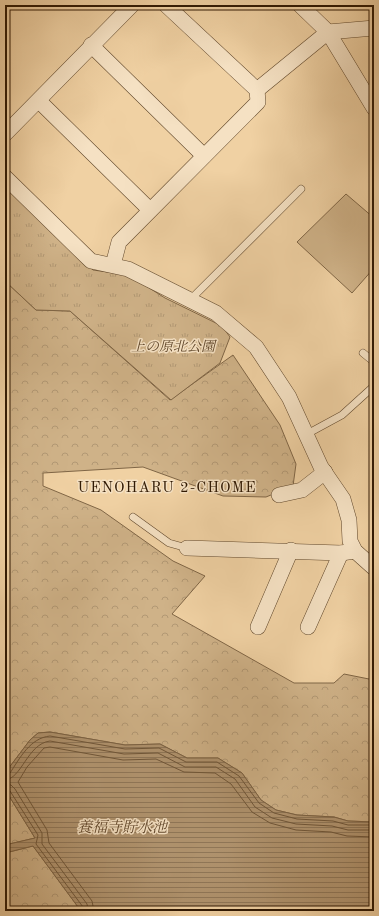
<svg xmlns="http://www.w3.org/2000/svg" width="379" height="916" viewBox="0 0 379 916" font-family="'Old Standard TT','Noto Serif JP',serif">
	<defs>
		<pattern id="forest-crowns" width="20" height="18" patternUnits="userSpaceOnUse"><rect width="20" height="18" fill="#cfb288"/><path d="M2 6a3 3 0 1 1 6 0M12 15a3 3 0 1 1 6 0" fill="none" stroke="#b29874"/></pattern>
		<pattern id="park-tufts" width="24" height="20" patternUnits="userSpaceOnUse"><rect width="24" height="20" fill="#cfb288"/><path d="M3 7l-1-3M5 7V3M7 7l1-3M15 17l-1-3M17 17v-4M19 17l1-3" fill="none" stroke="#b29874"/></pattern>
		<pattern id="water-rules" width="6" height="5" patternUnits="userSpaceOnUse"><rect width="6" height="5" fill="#af926d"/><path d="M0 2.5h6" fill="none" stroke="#8f7657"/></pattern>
	</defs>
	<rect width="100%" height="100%" fill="#f0d1a3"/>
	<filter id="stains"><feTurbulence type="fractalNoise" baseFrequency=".005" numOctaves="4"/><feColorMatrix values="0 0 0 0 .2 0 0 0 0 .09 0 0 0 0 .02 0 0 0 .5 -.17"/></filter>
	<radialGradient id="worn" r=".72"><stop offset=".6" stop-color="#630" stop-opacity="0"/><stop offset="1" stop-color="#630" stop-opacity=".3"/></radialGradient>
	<path fill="#cfb288" stroke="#806646" d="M 346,194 L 374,218 L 374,268 L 352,293 L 297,242 Z"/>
	<g fill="url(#forest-crowns)" stroke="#806646">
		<path d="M 5,281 L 36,310 L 70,311 L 170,400 L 233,355 L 280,425 L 296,464 L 293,486 L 266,497 L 223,496 L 143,467 L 43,473 L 43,486 L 101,510 L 173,561 L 205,576 L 172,614 L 294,683 L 334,683 L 344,674 L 374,680 L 374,822 L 348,821 L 334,817 L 297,815 L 276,810 L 261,800 L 242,773 L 218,758 L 187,758 L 160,744 L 125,745 L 50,732 L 38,733 L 30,740 L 5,773 Z"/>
		<path d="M 5,790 L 6,791 L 35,838 L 5,845 Z"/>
		<path d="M 33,846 L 81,911 L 5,911 L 5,853 Z"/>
	</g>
	<path fill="url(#park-tufts)" stroke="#806646" d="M 10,192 L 93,270 L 129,275 L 165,298 L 222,326 L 230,337 L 220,363 L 171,400 L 70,311 L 36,310 L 5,281 L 5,199 Z"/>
	<path fill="url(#water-rules)" stroke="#7c6243" d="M 50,732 L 125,745 L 160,744 L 187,758 L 218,758 L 242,773 L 261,800 L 276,810 L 297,815 L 334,817 L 348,821 L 374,822 L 374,911 L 81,911 L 33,846 L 5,853 L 5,845 L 35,838 L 6,791 L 5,773 L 30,740 L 38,733 Z"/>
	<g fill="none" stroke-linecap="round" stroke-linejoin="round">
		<g stroke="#705638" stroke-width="1">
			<path d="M 5,775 L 10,773 C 20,758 30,738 50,736 L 125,749 L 159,748 L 186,762 L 217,762 L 239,776 L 259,803 L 274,813 L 297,819 L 333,821 L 348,825 L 374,825"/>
			<path d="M 5,780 C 22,779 27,744 50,741 L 124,754 L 158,753 L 185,767 L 216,767 L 235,779 L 255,807 L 272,818 L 296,824 L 332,826 L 348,830 L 374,830"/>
			<path d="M 5,784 L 11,785 L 15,789 L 42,833 L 42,844 L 87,904 L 88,911"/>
			<path d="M 5,789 L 10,791 L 38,835 L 36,844 L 83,907 L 83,911"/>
			<path d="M 94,911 L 92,901 L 49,843 L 47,830 L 18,782 L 27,767 L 44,748 L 50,747 L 123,760 L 156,759 L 184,772 L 215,773 L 231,784 L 252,812 L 270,823 L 296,830 L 331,832 L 347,836 L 374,837"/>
		</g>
		<g stroke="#60472b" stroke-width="8">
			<g id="service">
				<path d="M 190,300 L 301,189"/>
				<path d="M 363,353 L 374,362"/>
				<path d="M 307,434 L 342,415 L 374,386"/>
				<path d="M 133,517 L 169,543 L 187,548"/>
			</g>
		</g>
		<g stroke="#60472b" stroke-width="16">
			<g id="minor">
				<path d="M 300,5 L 328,32 L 374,108"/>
				<path d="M 91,45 L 204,156"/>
				<path d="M 257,90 L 328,32 L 374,28"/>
				<path d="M 39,101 L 150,210"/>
				<path d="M 5,134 L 132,5"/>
				<path d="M 5,177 L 91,261 L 128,269 L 216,313 L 256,347 L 289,397 L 321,467 L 343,499 L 349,520 L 350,541 L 355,551 L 374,568"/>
				<path d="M 113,265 L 119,242 L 258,102 L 257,90 L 166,5"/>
				<path d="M 279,495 L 302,490 L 325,472"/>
				<path d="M 187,548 L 341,553 L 355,551"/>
				<path d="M 258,627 L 291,550"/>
				<path d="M 308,627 L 341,553"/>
			</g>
		</g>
		<use href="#service" stroke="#f5e1c3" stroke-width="7"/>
		<use href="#minor" stroke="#f5e1c3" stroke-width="15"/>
	</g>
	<g text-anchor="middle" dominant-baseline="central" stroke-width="3" stroke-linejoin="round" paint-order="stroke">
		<g font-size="14" font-style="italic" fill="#60472b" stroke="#f5e1c3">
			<text x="173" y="347">上の原北公園</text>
		</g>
		<g font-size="15" letter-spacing="1" fill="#301903" stroke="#f5e1c3">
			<text x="167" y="488">UENOHARU 2-CHOME</text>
		</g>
		<g font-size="15" font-style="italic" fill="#63492d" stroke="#f5e1c3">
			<text x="122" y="828">養福寺貯水池</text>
		</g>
	</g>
	<rect width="379" height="916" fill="none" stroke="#f0d1a3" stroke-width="20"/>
	<rect x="6" y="6" width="367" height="904" fill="none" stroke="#301903" stroke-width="2"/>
	<rect x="10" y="10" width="359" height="896" fill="none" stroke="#301903"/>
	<rect width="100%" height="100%" filter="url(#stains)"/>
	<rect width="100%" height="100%" fill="url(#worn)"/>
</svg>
